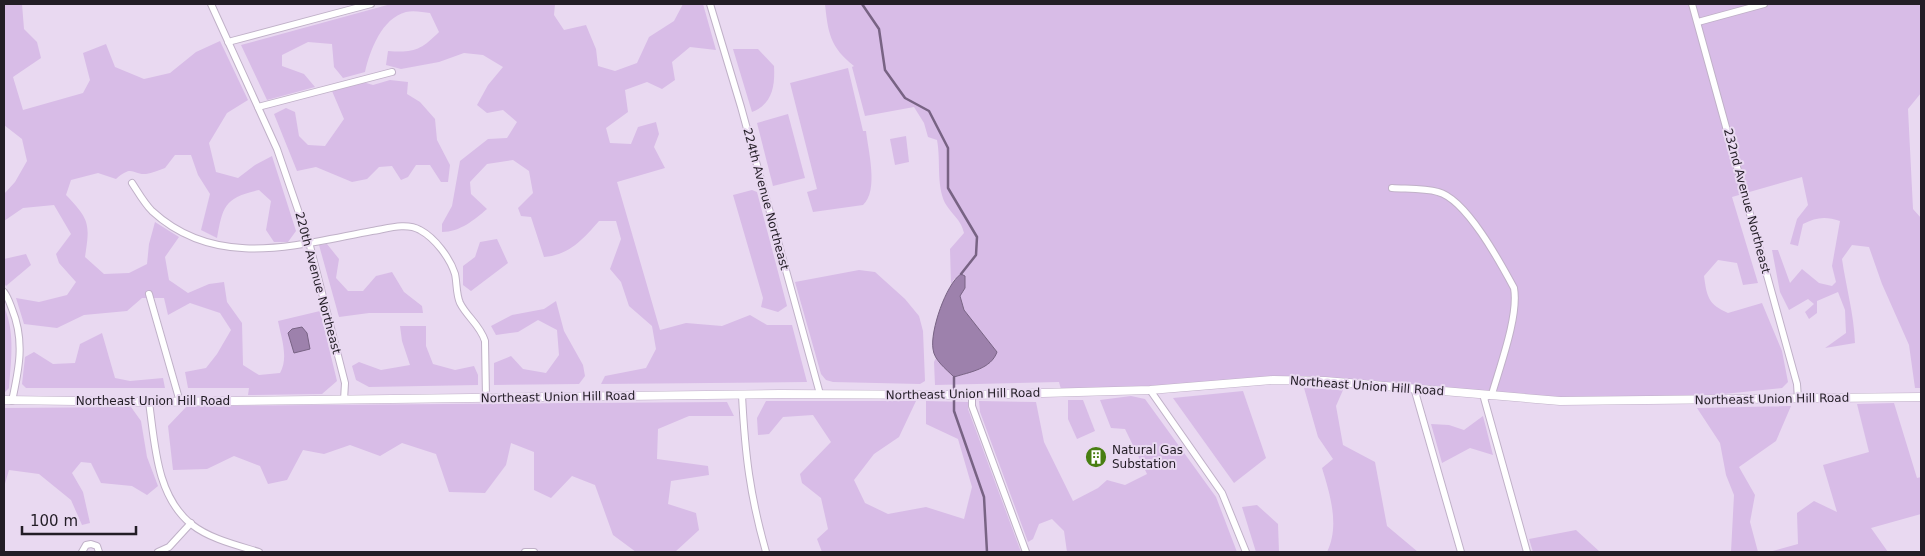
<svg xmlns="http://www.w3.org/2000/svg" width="1925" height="556" viewBox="0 0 1925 556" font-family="'DejaVu Sans',sans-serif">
	<rect width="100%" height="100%" fill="#e9d9f1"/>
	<g fill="#d8bce7">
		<path d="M 4,4 L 22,4 L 24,29 L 37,42 L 41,58 L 13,77 L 23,110 L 83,93 L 90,80 L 83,53 L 106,44 L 115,67 L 144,79 L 170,73 L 196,52 L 220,41 L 248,100 L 227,113 L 209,143 L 216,172 L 238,178 L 255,165 L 272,156 L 296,231 L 288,242 L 274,242 L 266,230 L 271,201 L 259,190 C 224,198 223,206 217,238 L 201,230 L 210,194 L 198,175 L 191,155 L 175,155 L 165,168 C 159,170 152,173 146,174 C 132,175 133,164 116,179 L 98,173 L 71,180 L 66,195 C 90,220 90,224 85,257 L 104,274 L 129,273 L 147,264 L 149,244 L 155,222 L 179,237 L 165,257 L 169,280 L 188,293 L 209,284 L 224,282 L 227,302 L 242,323 L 243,365 L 259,375 L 280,373 C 289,358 281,337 278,321 L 320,311 L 337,381 L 322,394 L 248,395 L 249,388 L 188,388 L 185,372 L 206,368 L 217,354 L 231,330 L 220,313 L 190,303 L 168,315 L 164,298 L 142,298 L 127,311 L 84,315 L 57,328 L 24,324 L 16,298 L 39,302 L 67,295 L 76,282 L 59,263 L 56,254 L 71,234 L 54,205 L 23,208 L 4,221 L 4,194 L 15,182 L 27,161 L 22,139 L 4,125 Z"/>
		<path d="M 391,4 L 555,4 L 554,15 L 564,30 L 586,25 L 596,49 L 598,66 L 615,71 L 637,63 L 649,37 L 674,21 L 683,4 L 703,4 L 716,50 L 690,47 L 672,62 L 675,80 L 662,89 L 647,82 L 625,90 L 628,112 L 606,128 L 610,143 L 631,144 L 638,127 L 656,122 L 659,134 L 654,147 L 665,168 L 617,182 L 660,330 L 686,323 L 722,326 L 750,315 L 767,325 L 792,325 L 807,382 L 601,384 L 605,376 L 646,368 L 656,349 L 652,326 L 629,306 L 621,282 L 610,269 L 621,239 L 616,221 L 599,221 C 583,239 570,255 544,257 L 531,217 L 521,216 L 518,208 L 533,193 L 529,171 L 513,160 L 487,164 L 470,182 L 471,194 L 487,209 C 474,220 460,232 442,232 L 442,224 L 452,206 L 460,161 L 488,139 L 507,138 L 517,122 L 503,110 L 487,113 L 477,105 L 488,85 L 503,67 L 483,55 L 464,53 L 439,62 L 401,69 L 386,65 L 388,51 C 414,53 421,50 439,32 L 430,13 C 423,12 413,10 406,12 C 382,18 370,50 365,72 L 343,78 L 334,67 L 332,44 L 308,42 L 282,55 L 282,66 L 304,74 L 315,87 L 267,100 L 241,45 Z"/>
		<path d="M 825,4 L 1921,4 L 1921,93 L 1908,109 L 1913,209 L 1921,218 L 1921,388 L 1915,388 L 1909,345 L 1882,284 L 1869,247 L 1852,245 L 1842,259 C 1846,287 1854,314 1855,343 L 1825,348 L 1846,333 L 1845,310 L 1838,292 L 1817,301 L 1817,313 L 1809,319 L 1805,312 L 1814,304 L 1808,299 L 1789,310 L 1780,292 L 1772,250 L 1778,250 L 1790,283 L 1802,269 L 1819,283 L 1832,286 L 1836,282 L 1832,266 L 1840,221 C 1826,216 1816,217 1803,224 L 1798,246 L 1790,244 L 1797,219 L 1808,205 L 1802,177 L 1732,197 L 1758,283 L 1743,285 L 1737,263 L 1718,260 L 1704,276 C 1707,297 1708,304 1728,313 L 1762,303 L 1782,351 L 1788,382 L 1782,388 L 1655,401 L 1596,401 L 1325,381 L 1062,393 L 1059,382 L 935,385 L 934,362 L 936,358 L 954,377 L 997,352 L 964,310 L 955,278 L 951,284 L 950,249 L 964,233 C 961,219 951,214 945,203 C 936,184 941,161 937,140 L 928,137 L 924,123 L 914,107 L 865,116 L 852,67 L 854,66 C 830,47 828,33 825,4 Z"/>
		<path d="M 733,49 L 758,49 L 774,66 C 775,85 773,104 752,112 Z"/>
		<path d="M 848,68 L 863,131 L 866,131 C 868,150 879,191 863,205 L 813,212 L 807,192 L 817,189 L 790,83 Z"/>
		<path d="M 390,80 L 408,82 L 407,94 L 420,102 L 435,119 L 437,140 L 450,165 L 448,182 L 441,182 L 430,165 L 416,165 L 408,177 L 401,180 L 392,166 L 379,167 L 367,179 L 352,182 L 316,167 L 297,171 L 274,114 L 286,108 L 295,112 L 299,136 L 308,145 L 325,146 L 344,119 L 332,91 L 363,82 L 373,85 Z"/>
		<path d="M 788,114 L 805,178 L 773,186 L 757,123 Z"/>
		<path d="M 906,136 L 909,162 L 895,165 L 890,139 Z"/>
		<path d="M 752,190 L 757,192 L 787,306 L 778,312 L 761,307 L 763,298 L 733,195 Z"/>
		<path d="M 497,239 L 508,263 L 471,291 L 463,285 L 463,266 L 475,257 L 480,242 Z"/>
		<path d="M 327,244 L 339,259 L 336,278 L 348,291 L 363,291 L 376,276 L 392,272 L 404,292 L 422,306 L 423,313 L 369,313 L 339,317 L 319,245 Z"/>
		<path d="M 26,254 L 31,265 L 6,286 L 4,283 L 4,259 Z"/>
		<path d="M 859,270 L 875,272 L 905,299 L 919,316 L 923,331 L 925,381 L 920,384 L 833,382 L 826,380 L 821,374 L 795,282 Z"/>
		<path d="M 556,301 L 564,331 L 583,365 L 585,376 L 579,384 L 494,385 L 494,363 L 511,356 L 523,369 L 546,373 L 559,355 L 557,330 L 538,320 L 518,332 L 496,335 L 491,326 L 512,315 L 544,309 Z"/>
		<path d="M 5,309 C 15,334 11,361 9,388 L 4,393 Z"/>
		<path d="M 400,326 L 426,326 L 426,346 L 433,364 L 455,370 L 474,366 L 478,375 L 478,385 L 369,387 L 356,380 L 352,366 L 359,362 L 381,370 L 410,365 L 402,341 Z"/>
		<path d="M 102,333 L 115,378 L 130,381 L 163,378 L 165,388 L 26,388 L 22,384 L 25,357 L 34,352 L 53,364 L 75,363 L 80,344 Z"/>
		<path d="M 1304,388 L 1343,390 L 1336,406 L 1343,445 L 1375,462 L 1387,526 L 1418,552 L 1327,552 C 1340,526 1330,494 1322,468 L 1333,459 L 1318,437 Z"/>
		<path d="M 1243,391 L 1266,458 L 1234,483 L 1173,398 Z"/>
		<path d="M 1131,396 L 1145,399 L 1216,497 L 1237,552 L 1067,552 L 1064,531 L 1052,519 L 1039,524 L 1033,539 L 1028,542 L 980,412 L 979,401 L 1036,402 L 1044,442 L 1073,501 L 1098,488 L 1107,480 L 1125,485 L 1147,474 L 1125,429 L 1111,428 L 1100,400 Z"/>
		<path d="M 1068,400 L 1083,400 L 1095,431 L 1077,439 L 1068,419 Z"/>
		<path d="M 766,401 L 916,401 L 899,437 L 874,454 L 854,480 L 865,503 L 888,514 L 926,507 L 964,519 L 972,487 L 958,439 L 926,424 L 926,401 L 968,402 L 968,409 L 1021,552 L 822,552 L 817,539 L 828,529 L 821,498 L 802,483 L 800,474 L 831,442 L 813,415 L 783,417 L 769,434 L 758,435 L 757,418 Z"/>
		<path d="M 727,402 L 734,416 L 689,416 L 658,429 L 657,459 L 708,466 L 709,475 L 671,481 L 668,504 L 696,513 L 699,530 L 675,552 L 636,552 L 613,535 L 595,485 L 572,476 L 551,498 L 534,490 L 534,452 L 511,443 L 506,465 L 485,493 L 449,492 L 436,454 L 402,443 L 380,456 L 350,445 L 324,454 L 303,450 L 287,480 L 268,484 L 260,466 L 234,456 L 207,469 L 173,470 L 168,426 L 187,406 Z"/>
		<path d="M 1894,403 L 1917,478 L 1921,477 L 1921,514 L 1871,528 L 1888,552 L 1769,552 L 1798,544 L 1797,513 L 1814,501 L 1837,512 L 1823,465 L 1869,452 L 1857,404 Z"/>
		<path d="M 1791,406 L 1776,441 L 1739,467 L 1755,495 L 1750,522 L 1758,552 L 1731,552 L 1734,495 L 1726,475 L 1720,443 L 1697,408 Z"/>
		<path d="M 131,407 L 141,421 L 147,457 L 158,486 L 147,495 L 132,486 L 101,483 L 91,463 L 81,462 L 72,473 L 83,492 L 90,523 L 82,525 L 71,500 L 39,474 L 9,470 L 4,487 L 4,408 Z"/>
		<path d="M 1483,416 L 1493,455 L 1470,448 L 1442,463 L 1431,424 L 1449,425 L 1464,430 Z"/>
		<path d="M 1257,505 L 1278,524 L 1279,552 L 1256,552 L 1242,507 Z"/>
		<path d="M 1576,530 L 1600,552 L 1533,552 L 1529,539 Z"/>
	</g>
	<g fill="#9d81ac" stroke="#786384">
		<path d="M 961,274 L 965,276 L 965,288 L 960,296 L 964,310 L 997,352 C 991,369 970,372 954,377 C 946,369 934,360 933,349 C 930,331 946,284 961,274 Z"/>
		<path d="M 302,327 L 307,333 L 310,349 L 294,353 L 288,333 L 292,329 Z"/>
	</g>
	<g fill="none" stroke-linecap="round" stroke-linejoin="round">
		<g stroke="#786384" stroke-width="2.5">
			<path d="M 862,4 L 879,29 L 885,70 L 905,98 L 929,111 L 948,148 L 948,188 L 977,237 L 976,255 L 961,274"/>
			<path d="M 954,377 L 954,411 L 984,497 L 987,552"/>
		</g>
		<g stroke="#c0b1c8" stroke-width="8">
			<g id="minor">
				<path d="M 211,4 L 277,149 L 309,242 L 345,383 L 344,400"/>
				<path d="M 710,4 L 741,107 L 820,394"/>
				<path d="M 1692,4 L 1797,384 L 1798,399"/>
				<path d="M 1698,22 L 1764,4"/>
				<path d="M 228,42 L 371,4"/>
				<path d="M 258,107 L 392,72"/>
				<path d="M 132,183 C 138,192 144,203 152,211 C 216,270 296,245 372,231 C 386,229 406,222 420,230 C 435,238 450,258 455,274 C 457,283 456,294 460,303 C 467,317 480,325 485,341 L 486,398"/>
				<path d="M 1392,188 C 1407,189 1424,188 1438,192 C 1466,199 1500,262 1514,288 C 1519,315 1500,366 1492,394 L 1484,398 L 1527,552"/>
				<path d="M 4,292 C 8,297 10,304 12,309 C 25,341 19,369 12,401"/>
				<path d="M 149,294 L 180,402"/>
				<path d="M 1414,388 L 1461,552"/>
				<path d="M 1150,390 L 1222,493 L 1246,552"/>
				<path d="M 742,395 C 745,454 750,496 766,552"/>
				<path d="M 972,395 L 972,406 L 1026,552"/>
				<path d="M 149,402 C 155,444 156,495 191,524 C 210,539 236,545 259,552"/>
				<path d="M 82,552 L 86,545 L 91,544 L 97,546 L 99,552"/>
				<path d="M 158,552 L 169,547 L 191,523"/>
				<path d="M 525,552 L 534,552"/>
			</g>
		</g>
		<g stroke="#c0b1c8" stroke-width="9">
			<path id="tertiary" d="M 4,400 L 149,402 L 779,394 L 972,395 L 1150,390 L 1273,380 L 1325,381 L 1560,401 L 1921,397"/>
		</g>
		<use href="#minor" stroke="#fff" stroke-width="6"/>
		<use href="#tertiary" stroke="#fff" stroke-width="8"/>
	</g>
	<defs>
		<g id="building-disc" transform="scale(1.125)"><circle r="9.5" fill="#487e12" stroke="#e9d9f1"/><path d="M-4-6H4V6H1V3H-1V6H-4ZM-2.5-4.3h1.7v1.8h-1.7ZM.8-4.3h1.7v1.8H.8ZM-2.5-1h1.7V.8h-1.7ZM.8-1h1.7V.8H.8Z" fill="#fff"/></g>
	</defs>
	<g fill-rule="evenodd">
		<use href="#building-disc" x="1096" y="457"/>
	</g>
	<g text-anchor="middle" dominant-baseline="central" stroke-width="4" stroke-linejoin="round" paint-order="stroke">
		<g font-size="12" fill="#231d26" stroke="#e9d9f1">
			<text transform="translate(766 199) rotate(75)">224th Avenue Northeast</text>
			<text transform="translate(1747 201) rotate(75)">232nd Avenue Northeast</text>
			<text transform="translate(318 283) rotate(75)">220th Avenue Northeast</text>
			<text transform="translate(1367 386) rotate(4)">Northeast Union Hill Road</text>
			<text transform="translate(963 394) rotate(-1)">Northeast Union Hill Road</text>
			<text transform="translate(558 397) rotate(-1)">Northeast Union Hill Road</text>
			<text transform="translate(1772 399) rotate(-1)">Northeast Union Hill Road</text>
			<text x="153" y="401">Northeast Union Hill Road</text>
		</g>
		<g font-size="12" fill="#231d26" stroke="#e9d9f1" text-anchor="start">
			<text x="1112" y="450">Natural Gas<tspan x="1112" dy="14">Substation</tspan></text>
		</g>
	</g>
	<rect width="1925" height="556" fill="none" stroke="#231d26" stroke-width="10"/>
	<path d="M22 526v8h114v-8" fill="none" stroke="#231d26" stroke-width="2.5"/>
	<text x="30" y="526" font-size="15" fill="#231d26" stroke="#e9d9f1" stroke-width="4" paint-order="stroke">100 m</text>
</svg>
